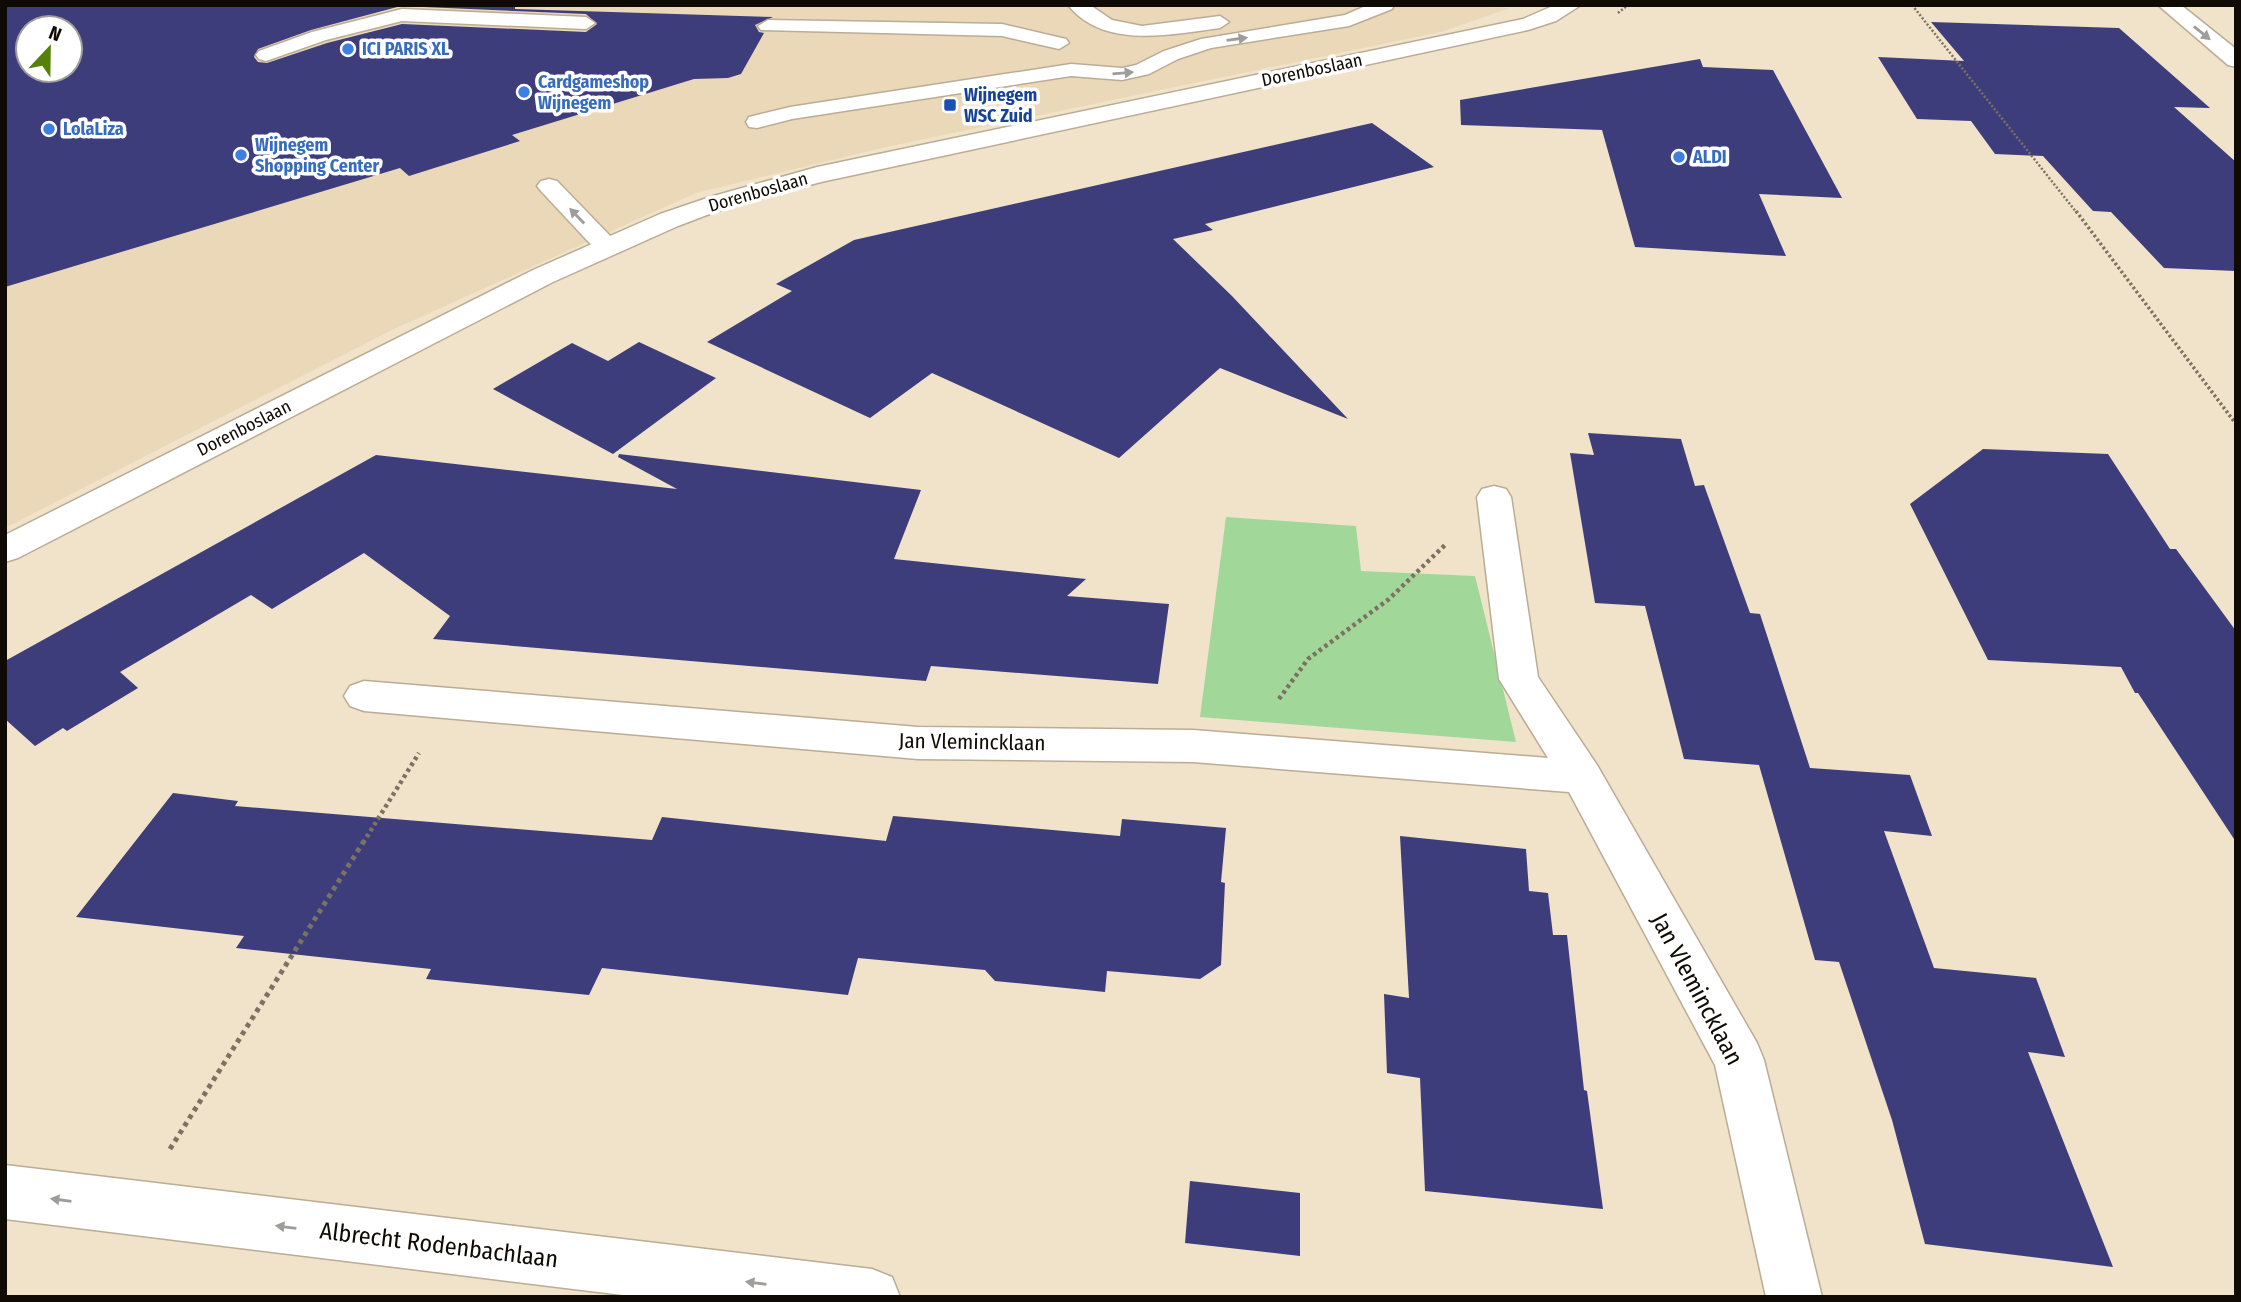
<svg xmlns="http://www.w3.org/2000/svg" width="2241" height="1302" viewBox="0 0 2241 1302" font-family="'Fira Sans Condensed',sans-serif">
	<rect width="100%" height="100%" fill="#f1e2ca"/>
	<path fill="#ebd8b9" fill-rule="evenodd" d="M 5,5 L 1437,5 L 1510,8 L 1441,32 L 886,147 L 696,193 L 394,329 L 5,528 ZM 28,28 L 70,28 L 70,70 L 28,70 Z"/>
	<path fill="#a1d89a" d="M 1226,517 L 1356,526 L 1361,571 L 1475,576 L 1516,742 L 1200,717 Z"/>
	<g fill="#3e3d7b" fill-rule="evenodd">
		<path d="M 5,5 L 515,5 L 515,9 L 773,17 L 755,25 L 759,32 L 764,33 L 741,74 L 728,78 L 694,79 L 512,135 L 520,141 L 409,176 L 400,168 L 5,287 ZM 401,6 L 586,14 L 597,24 L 586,32 L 402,24 L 327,43 L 267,63 L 258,62 L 254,57 L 258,49 L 311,30 ZM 28,28 L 70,28 L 70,70 L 28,70 Z"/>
		<path d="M 1931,22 L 2119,28 L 2210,108 L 2174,107 L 2236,162 L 2236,271 L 2164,268 L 2111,212 L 2093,211 L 2043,156 L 1995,154 L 1971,121 L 1917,119 L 1878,57 L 1964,61 Z"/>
		<path d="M 1700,59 L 1703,67 L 1773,70 L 1842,198 L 1759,194 L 1786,256 L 1635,247 L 1602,130 L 1461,125 L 1460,100 Z"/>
		<path d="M 1372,123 L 1434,167 L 1205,224 L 1213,230 L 1173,239 L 1232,296 L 1348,419 L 1220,368 L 1119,458 L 932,373 L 870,418 L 707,342 L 792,291 L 776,284 L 854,240 Z"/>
		<path d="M 639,342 L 716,378 L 613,454 L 493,389 L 572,343 L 608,361 Z"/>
		<path d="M 1588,433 L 1681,439 L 1695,486 L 1704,485 L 1750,613 L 1760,614 L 1810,768 L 1910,775 L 1932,836 L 1884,831 L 1934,968 L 2036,978 L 2065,1057 L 2028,1052 L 2113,1267 L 1925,1244 L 1892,1120 L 1839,962 L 1815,960 L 1759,765 L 1684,759 L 1645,606 L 1595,603 L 1570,453 L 1594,455 Z"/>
		<path d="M 1983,449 L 2108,454 L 2170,549 L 2176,549 L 2236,631 L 2236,842 L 2138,693 L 2135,693 L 2121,667 L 1988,660 L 1910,504 Z"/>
		<path d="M 619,454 L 921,490 L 894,559 L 1086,579 L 1067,596 L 1169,604 L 1158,684 L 931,666 L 926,681 L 433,639 L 450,616 L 364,553 L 272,609 L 251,595 L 120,672 L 138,688 L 67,731 L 63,728 L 35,746 L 5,719 L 5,661 L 376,455 L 677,489 L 618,457 Z"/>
		<path d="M 173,793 L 238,801 L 235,806 L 652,840 L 662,817 L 886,841 L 893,816 L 1120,836 L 1122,819 L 1226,828 L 1221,882 L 1225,883 L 1221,965 L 1200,979 L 1107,971 L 1105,992 L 995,981 L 985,970 L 858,958 L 848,995 L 602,968 L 589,995 L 426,979 L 431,969 L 236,948 L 244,936 L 76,917 Z"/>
		<path d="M 1400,836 L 1526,849 L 1529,891 L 1548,893 L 1553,935 L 1567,935 L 1584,1090 L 1587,1091 L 1603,1209 L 1425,1191 L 1420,1078 L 1387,1073 L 1384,994 L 1409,998 Z"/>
		<path d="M 1190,1181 L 1300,1193 L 1300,1256 L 1185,1243 Z"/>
	</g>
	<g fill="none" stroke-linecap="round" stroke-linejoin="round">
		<g stroke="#baac95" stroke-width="3">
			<g id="lane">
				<path d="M 1068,5 L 1090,5 L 1112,20 L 1142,26 L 1220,16 L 1229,22 L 1220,28 C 1171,34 1104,50 1068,5 Z"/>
				<path d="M 1368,5 L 1394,5 L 1392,9 L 1349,26 L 1211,48 L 1178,59 L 1149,74 L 1122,80 L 1071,76 L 792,119 L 757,128 L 749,127 L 746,122 L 749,117 L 790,107 L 1071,64 L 1122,68 L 1136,65 L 1164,51 L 1201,39 L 1345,15 Z"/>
				<path d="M 402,9 L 586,17 L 595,23 L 586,29 L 402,21 L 326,40 L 266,61 L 259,59 L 256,55 L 259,51 L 312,32 Z"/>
				<path d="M 768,20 L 1002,24 L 1066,39 L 1069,43 L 1059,49 L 1002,36 L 761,30 L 758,26 Z"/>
				<path d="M 549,179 L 557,181 L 615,241 L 618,246 L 615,251 L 606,253 L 597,251 L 541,191 L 537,186 L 541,181 Z"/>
			</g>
		</g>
		<g stroke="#baac95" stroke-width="3">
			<g id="street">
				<path d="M 1555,5 L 1581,5 L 1556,21 L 1528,30 L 821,182 L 728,207 L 678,226 L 553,282 L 18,558 L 5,562 L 5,535 L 533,270 L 660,214 L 710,197 L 817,167 L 1523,19 Z"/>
				<path d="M 2158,5 L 2181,5 L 2236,49 L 2236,67 L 2228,65 Z"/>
				<path d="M 1494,486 L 1506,489 L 1511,497 L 1538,677 L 1597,765 L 1757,1043 L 1764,1060 L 1822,1297 L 1766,1297 L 1715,1065 L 1569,792 L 1193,762 L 918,759 L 364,711 L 350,706 L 344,696 L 350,686 L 364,681 L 918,727 L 1193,730 L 1548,758 L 1499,679 L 1477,497 L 1482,489 Z"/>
				<path d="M 5,1165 L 872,1269 L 892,1277 L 900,1297 L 639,1297 L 5,1219 Z"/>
			</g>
		</g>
		<g stroke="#7b7263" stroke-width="2.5" stroke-dasharray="2 2" stroke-linecap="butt">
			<path d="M 1912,5 L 2077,213"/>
			<path d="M 1618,13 L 1628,5"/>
		</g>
		<path stroke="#7b7263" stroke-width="3.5" stroke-dasharray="2.5 2.5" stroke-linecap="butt" d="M 2076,211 L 2236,424"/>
		<g stroke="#7b7263" stroke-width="4.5" stroke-dasharray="3.5 3.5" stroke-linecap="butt">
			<path d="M 1279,699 L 1308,659 L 1389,599 L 1446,544"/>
			<path d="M 363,843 L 419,753"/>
		</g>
		<path stroke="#7b7263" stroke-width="5" stroke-dasharray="4.5 4.5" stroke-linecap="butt" d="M 170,1149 L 364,841"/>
		<use href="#lane" fill="#fff" fill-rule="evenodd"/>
		<use href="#street" fill="#fff" fill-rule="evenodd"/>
	</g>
	<defs><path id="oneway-solid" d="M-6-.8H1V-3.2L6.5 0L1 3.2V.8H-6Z" transform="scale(1.75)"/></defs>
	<g fill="#9f9d9b">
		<use href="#oneway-solid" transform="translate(2202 33) rotate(39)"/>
		<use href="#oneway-solid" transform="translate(1237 39) rotate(-8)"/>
		<use href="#oneway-solid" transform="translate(1123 73) rotate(-5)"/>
		<use href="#oneway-solid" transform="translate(577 216) rotate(-134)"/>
		<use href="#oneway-solid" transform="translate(61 1200) rotate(-172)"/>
		<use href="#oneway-solid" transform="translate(286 1227) rotate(-173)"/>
		<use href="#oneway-solid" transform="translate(756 1283) rotate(-173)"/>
	</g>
	<g fill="#3f7fe0" stroke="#fff" stroke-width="2.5">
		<circle cx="348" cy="49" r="7"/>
		<circle cx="524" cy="92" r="7"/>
		<circle cx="49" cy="129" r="7"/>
		<circle cx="241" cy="155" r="7"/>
		<circle cx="1679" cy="157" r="7"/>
	</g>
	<rect fill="#1a4fb4" stroke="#fff" stroke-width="2.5" x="943" y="98" width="14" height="14" rx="3.5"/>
	<g text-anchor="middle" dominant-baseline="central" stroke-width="7" stroke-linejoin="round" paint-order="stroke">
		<g font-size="18" font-weight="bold" fill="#366cbe" stroke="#fff" text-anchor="start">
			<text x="362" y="49">ICI PARIS XL</text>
			<text x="538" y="82">Cardgameshop<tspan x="538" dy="21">Wijnegem</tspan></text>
			<text x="63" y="129">LolaLiza</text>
			<text x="255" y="145">Wijnegem<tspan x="255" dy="21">Shopping Center</tspan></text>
			<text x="1693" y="157">ALDI</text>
		</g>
		<g font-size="18" fill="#0f0a04" stroke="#fff">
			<text transform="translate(1312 70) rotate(-12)">Dorenboslaan</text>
			<text transform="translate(758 192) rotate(-16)">Dorenboslaan</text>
			<text transform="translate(244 428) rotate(-27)">Dorenboslaan</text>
		</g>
		<g font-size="18" font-weight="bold" fill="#164399" stroke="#fff" text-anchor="start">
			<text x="964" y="95">Wijnegem<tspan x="964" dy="21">WSC Zuid</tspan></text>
		</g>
		<g font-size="21" fill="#0f0a04" stroke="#fff">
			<text transform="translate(972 742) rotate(1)">Jan Vlemincklaan</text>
		</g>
		<g font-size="24" fill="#0f0a04" stroke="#fff">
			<text transform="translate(1697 989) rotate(62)">Jan Vlemincklaan</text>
			<text transform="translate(439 1245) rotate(7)">Albrecht Rodenbachlaan</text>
		</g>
	</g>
	<rect width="2241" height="1302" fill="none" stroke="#0f0a04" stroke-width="14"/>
	<g transform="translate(49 49) rotate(22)"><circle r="33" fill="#ffffff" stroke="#9f9d9b" stroke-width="2"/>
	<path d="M0-5L12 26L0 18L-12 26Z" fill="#568109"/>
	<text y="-10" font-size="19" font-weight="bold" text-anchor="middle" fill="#0f0a04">N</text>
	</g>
</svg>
